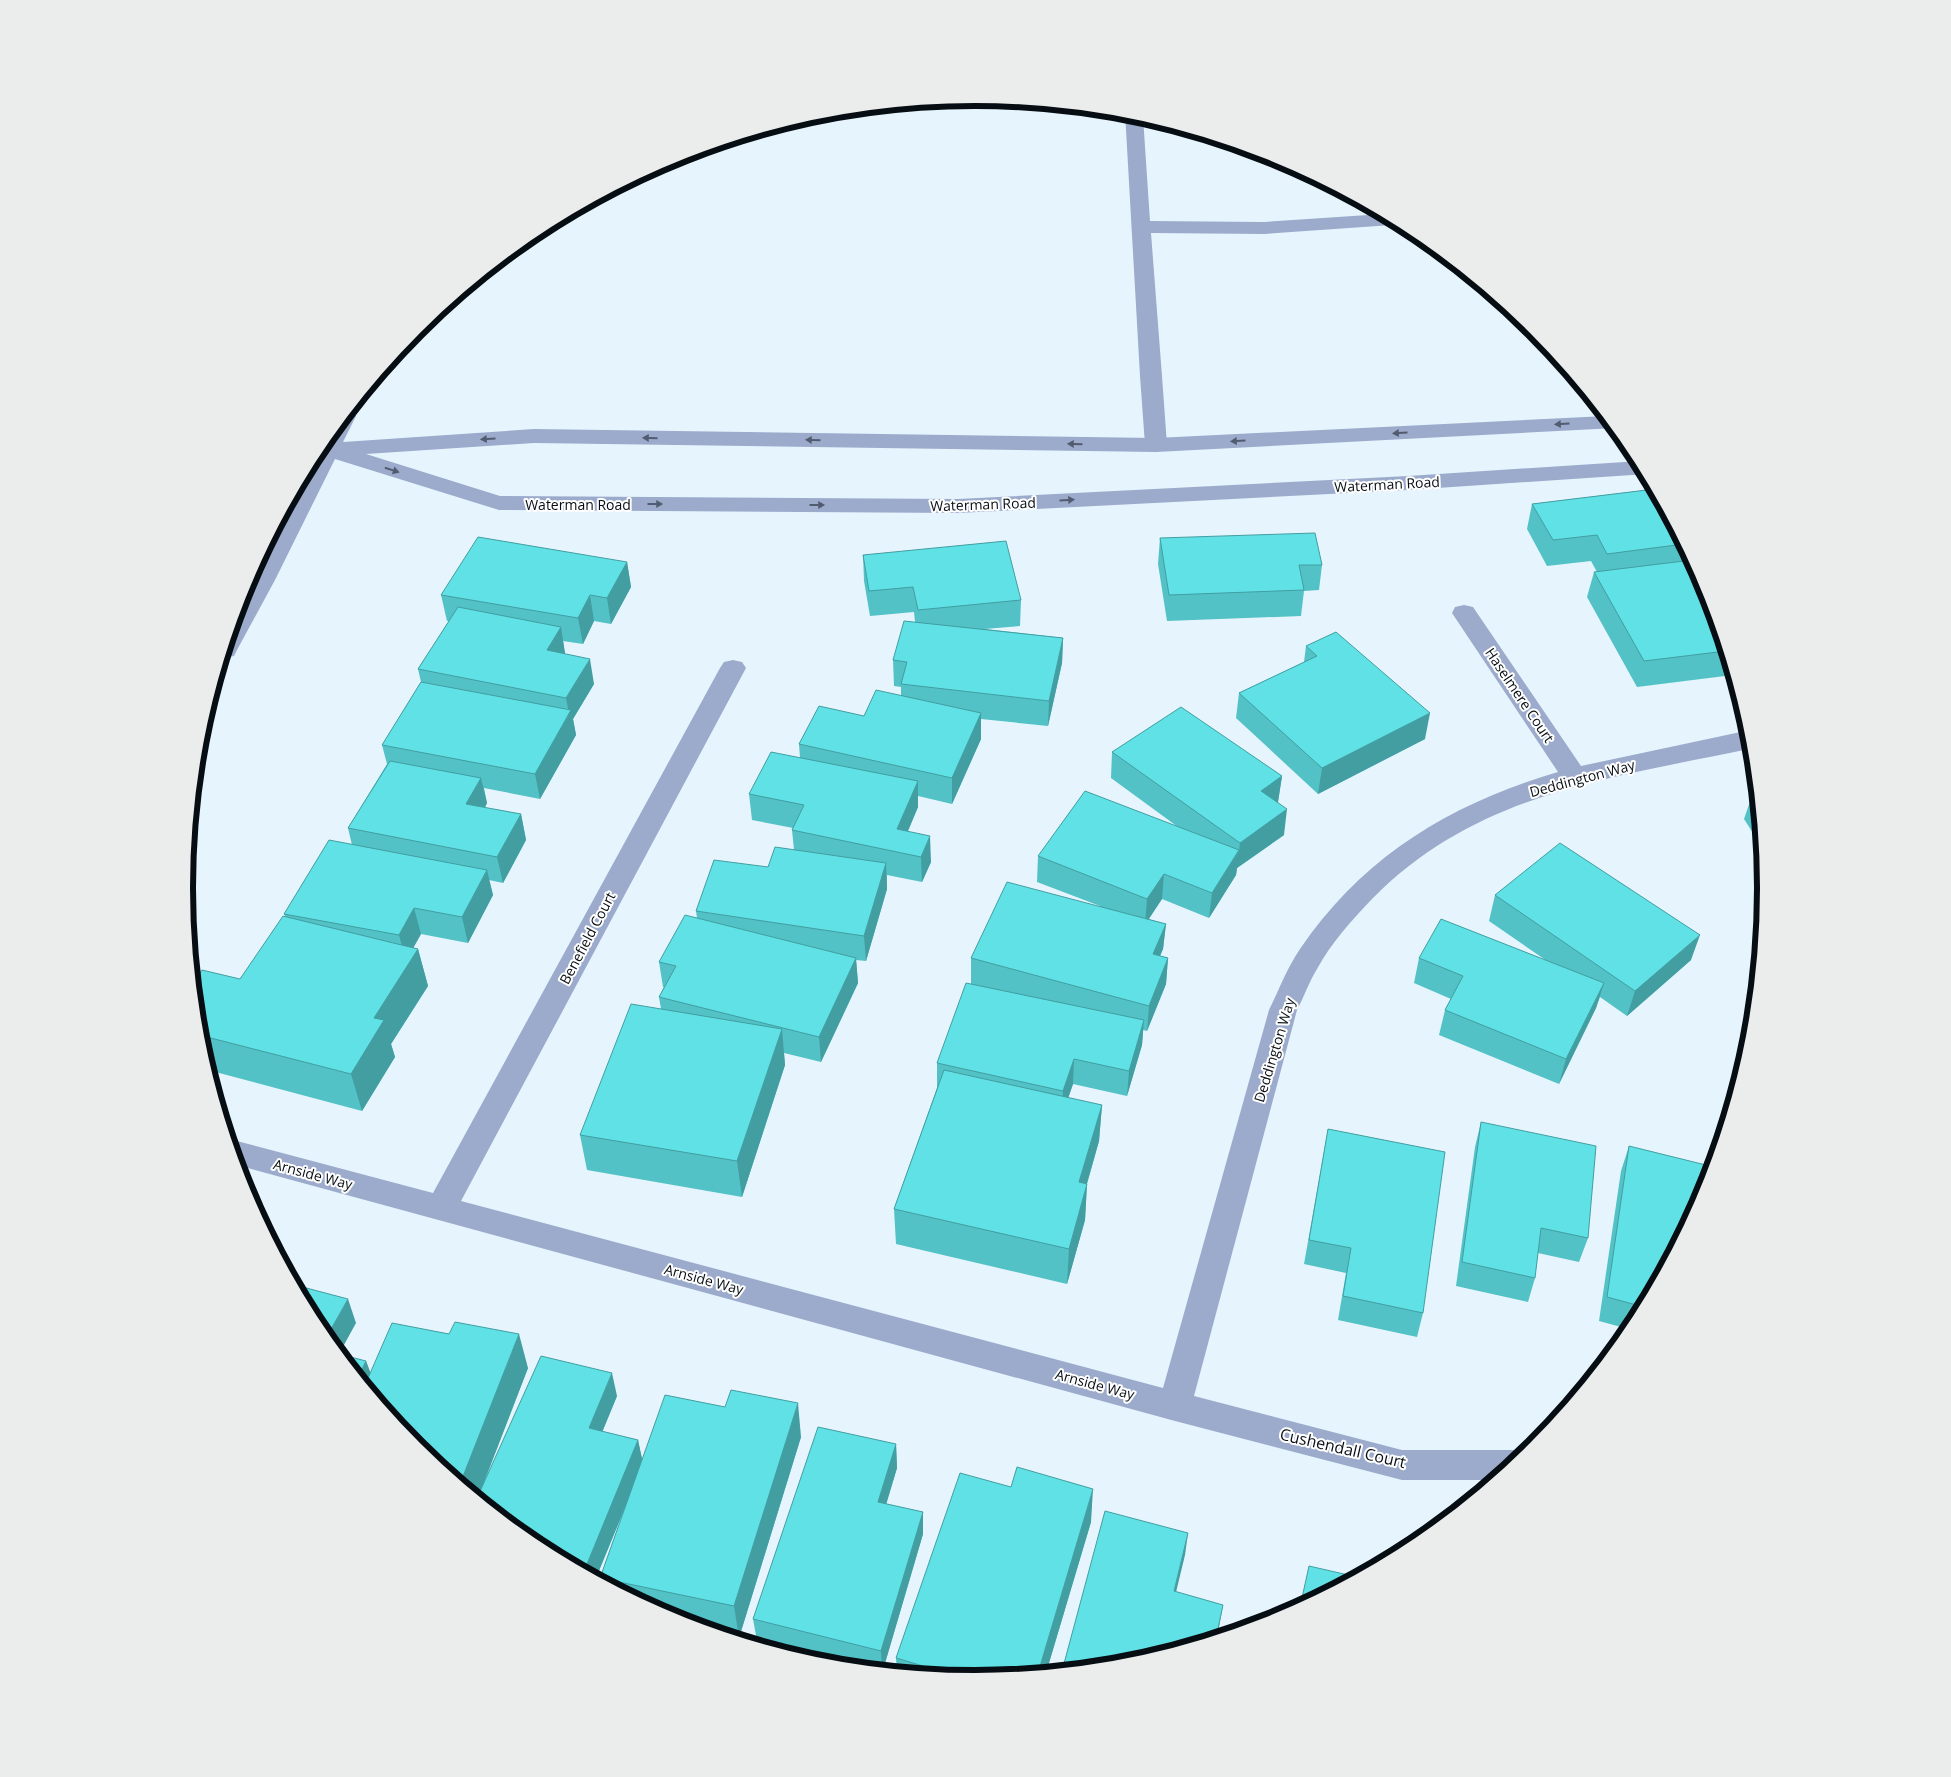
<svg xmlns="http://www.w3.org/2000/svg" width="1951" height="1777" viewBox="0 0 1951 1777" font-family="'Open Sans',sans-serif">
	<rect width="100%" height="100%" fill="#e6f5fd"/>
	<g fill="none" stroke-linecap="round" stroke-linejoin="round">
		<path fill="#9cabcc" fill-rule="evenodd" d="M 1151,369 L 1159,371 L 1162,376 L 1167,445 L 1164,450 L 1156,452 L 1148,450 L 1145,445 L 1140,376 L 1143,371 Z"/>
		<g fill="#9cabcc" fill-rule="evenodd">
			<path d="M 1125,112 L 1143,117 L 1150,221 L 1264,222 L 1383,214 L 1400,223 L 1392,225 L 1264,234 L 1151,233 L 1162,376 L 1159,381 L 1151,383 L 1143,381 L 1140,376 Z"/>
			<path d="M 1464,605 L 1473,607 L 1581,766 L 1750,730 L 1753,748 C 1614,778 1479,791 1373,898 C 1352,920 1331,943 1317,969 C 1309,982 1304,997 1297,1010 L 1194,1396 L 1402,1450 L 1514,1450 L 1526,1454 L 1495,1480 L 1402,1480 L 1175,1421 L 237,1165 L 229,1141 L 233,1140 L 433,1193 L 720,668 L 724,662 L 733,660 L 742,662 L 746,668 L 461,1201 L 1163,1388 L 1269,1010 C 1279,990 1287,968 1300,949 C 1363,856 1452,803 1558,772 L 1452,613 L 1455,607 Z"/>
		</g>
		<path fill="#9cabcc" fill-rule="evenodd" d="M 349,410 L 353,411 L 356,416 L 343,442 L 534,429 L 1156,438 L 1606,416 L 1616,428 L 1156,452 L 534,443 L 366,454 L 500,496 L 958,499 L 1408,476 L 1640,461 L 1647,474 L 1408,490 L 958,513 L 499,510 L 335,459 L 275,580 L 237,650 L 234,656 L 223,658 L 241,598 L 305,473 L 318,449 Z"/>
	</g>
	<g fill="#52c2c6">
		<path d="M 1655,489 L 1706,586 L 1733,675 L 1637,687 L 1587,597 L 1594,572 L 1597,572 L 1591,561 L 1547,566 L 1527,529 L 1532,504 Z"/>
		<path d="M 1160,538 L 1322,565 L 1319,590 L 1304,591 L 1301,616 L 1167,621 L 1158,564 Z"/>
		<path d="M 863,555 L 1021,600 L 1020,626 L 985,629 L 1063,638 L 1062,663 L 1048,726 L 981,719 L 981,739 L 952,804 L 918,796 L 918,807 L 908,831 L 931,862 L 922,882 L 887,875 L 887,889 L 866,961 L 856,960 L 858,983 L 821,1062 L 784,1053 L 785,1065 L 742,1197 L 587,1170 L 580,1135 L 661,1009 L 659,997 L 664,987 L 663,987 L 659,962 L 697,918 L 696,911 L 768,867 L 794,850 L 792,830 L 793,828 L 752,820 L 749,794 L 800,758 L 799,744 L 864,716 L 901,696 L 901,687 L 894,686 L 893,660 L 915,622 L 914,612 L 870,616 L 864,581 Z"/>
		<path d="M 627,562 L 631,587 L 611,624 L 594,621 L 583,644 L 563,641 L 565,654 L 594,684 L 573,719 L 576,735 L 540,799 L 484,788 L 487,803 L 485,808 L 521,814 L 526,840 L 503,883 L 489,880 L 493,895 L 468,943 L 421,934 L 413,948 L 418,949 L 428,986 L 391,1044 L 395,1057 L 362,1111 L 208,1070 L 200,1043 L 194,981 L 240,979 L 285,916 L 284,914 L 352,845 L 348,828 L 387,764 L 382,745 L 421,682 L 418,669 L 449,621 L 447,621 L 441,595 Z"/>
		<path d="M 1306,646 L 1425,739 L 1318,794 L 1236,718 L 1239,693 L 1304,662 Z"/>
		<path d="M 1112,752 L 1282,776 L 1278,802 L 1284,835 L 1237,868 L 1236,875 L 1209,918 L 1162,899 L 1148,919 L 1166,924 L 1163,949 L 1160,956 L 1168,958 L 1166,984 L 1147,1031 L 1143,1030 L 1142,1045 L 1127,1096 L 1073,1084 L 1068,1098 L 1102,1105 L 1099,1141 L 1087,1184 L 1085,1220 L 1067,1284 L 896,1244 L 894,1209 L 937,1088 L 937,1063 L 971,984 L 971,958 L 1100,906 L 1037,882 L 1038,856 L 1178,827 L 1111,778 Z"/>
		<path d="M 1757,792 L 1762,847 L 1744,819 L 1753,793 Z"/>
		<path d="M 1495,895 L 1691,960 L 1627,1016 L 1600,997 L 1596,1008 L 1559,1084 L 1439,1035 L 1445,1010 L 1451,999 L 1414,983 L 1419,958 L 1547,961 L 1489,921 Z"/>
		<path d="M 1481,1122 L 1588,1238 L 1579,1262 L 1538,1253 L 1535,1278 L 1528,1302 L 1456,1286 L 1475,1147 Z"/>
		<path d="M 1328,1129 L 1423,1313 L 1417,1337 L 1338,1320 L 1346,1273 L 1304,1264 Z"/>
		<path d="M 1629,1146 L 1706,1191 L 1632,1330 L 1599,1321 L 1621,1171 Z"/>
		<path d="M 366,1361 L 370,1372 L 528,1368 L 483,1484 L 617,1396 L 602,1432 L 638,1440 L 642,1460 L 801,1437 L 739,1638 L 724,1635 L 673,1619 L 601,1581 L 600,1578 L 628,1501 L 596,1578 L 536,1546 L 358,1377 Z"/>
		<path d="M 896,1444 L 897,1468 L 886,1504 L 923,1512 L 923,1534 L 883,1670 L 868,1669 L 757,1641 L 753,1619 Z"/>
		<path d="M 1091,1522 L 1046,1673 L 976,1680 L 897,1672 L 896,1658 Z"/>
	</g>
	<g fill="#429ea1">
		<path d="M 627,562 L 631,587 L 611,624 L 607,598 Z"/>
		<path d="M 590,595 L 594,621 L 583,644 L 578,618 Z"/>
		<path d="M 561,627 L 565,653 L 551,676 L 547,650 Z"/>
		<path d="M 1063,638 L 1062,663 L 1048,726 L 1049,701 Z"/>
		<path d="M 590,659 L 594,684 L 573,719 L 576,735 L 540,799 L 535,774 L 569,714 L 566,698 Z"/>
		<path d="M 981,713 L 981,739 L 952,804 L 952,778 Z"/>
		<path d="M 1430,713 L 1425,739 L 1318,794 L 1322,768 Z"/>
		<path d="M 1282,776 L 1278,802 L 1258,816 L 1261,791 Z"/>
		<path d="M 481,778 L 487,803 L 472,830 L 466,804 Z"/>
		<path d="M 918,781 L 918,807 L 899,852 L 897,829 Z"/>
		<path d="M 1287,809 L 1284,835 L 1237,868 L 1236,875 L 1209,918 L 1212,893 L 1239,851 L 1240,843 Z"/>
		<path d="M 521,814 L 526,840 L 503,883 L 497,857 Z"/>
		<path d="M 930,836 L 931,862 L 922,882 L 921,857 Z"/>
		<path d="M 886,863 L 887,889 L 866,961 L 864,936 Z"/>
		<path d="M 487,870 L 493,895 L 468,943 L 462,917 Z"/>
		<path d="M 1164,874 L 1162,899 L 1145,925 L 1147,899 Z"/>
		<path d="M 414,908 L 421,934 L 406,961 L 399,935 Z"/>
		<path d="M 1166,924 L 1163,949 L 1150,979 L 1153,954 Z"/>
		<path d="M 1700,935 L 1691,960 L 1627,1016 L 1635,991 Z"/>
		<path d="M 418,949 L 428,986 L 391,1044 L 395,1057 L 362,1111 L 351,1074 L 374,1018 Z"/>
		<path d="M 856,958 L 858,983 L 821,1062 L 819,1037 Z"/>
		<path d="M 1168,958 L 1166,984 L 1147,1031 L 1149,1006 Z"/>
		<path d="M 1604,983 L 1596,1008 L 1559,1084 L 1566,1059 Z"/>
		<path d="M 1144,1020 L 1142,1045 L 1127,1096 L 1129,1071 Z"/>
		<path d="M 782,1029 L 785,1065 L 742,1197 L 737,1161 Z"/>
		<path d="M 1074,1059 L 1073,1084 L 1062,1116 L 1063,1091 Z"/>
		<path d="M 1102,1105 L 1099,1141 L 1077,1218 L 1079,1182 Z"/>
		<path d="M 1087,1184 L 1085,1220 L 1067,1284 L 1069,1249 Z"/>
		<path d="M 348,1299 L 356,1323 L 339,1354 L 326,1338 Z"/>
		<path d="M 519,1334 L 528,1368 L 478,1498 L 460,1484 Z"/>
		<path d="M 366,1361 L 375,1385 L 371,1393 L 358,1377 Z"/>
		<path d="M 612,1373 L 617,1396 L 594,1452 L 589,1428 Z"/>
		<path d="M 798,1403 L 801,1437 L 739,1638 L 734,1606 Z"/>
		<path d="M 638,1440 L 643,1463 L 596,1578 L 585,1573 L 585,1569 Z"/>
		<path d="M 896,1444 L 897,1468 L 880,1525 L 878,1502 Z"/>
		<path d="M 1093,1489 L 1091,1522 L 1046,1673 L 1038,1673 Z"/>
		<path d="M 923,1512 L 923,1534 L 883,1670 L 882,1670 L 881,1651 Z"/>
		<path d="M 1188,1533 L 1185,1555 L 1171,1613 L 1174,1591 Z"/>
		<path d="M 1223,1605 L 1217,1638 L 1216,1638 Z"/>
	</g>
	<g fill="#5fe1e6" stroke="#429ea1">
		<path d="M 1655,489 L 1684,544 L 1607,554 L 1597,535 L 1553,540 L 1532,504 Z"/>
		<path d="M 1315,533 L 1322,565 L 1299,565 L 1304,590 L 1169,595 L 1160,538 Z"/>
		<path d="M 478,537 L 627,562 L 607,598 L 590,595 L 578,618 L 441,595 Z"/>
		<path d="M 1006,541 L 1021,600 L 918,610 L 913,587 L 869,591 L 863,555 Z"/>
		<path d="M 1692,560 L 1706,586 L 1726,651 L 1644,661 L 1594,572 Z"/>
		<path d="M 458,607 L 561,627 L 547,650 L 590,659 L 566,698 L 418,669 Z"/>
		<path d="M 904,621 L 1063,638 L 1049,701 L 901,684 L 907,662 L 893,660 Z"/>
		<path d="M 1336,632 L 1430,713 L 1322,768 L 1239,693 L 1317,656 L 1306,646 Z"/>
		<path d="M 421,682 L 571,710 L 535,774 L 382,745 Z"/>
		<path d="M 876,690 L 981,713 L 952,778 L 799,744 L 819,706 L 864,716 Z"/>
		<path d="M 1181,707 L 1282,776 L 1261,791 L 1287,809 L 1240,843 L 1112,752 Z"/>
		<path d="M 771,752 L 918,781 L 897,829 L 930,836 L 921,857 L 792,830 L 804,805 L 749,794 Z"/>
		<path d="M 390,761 L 481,778 L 466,804 L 521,814 L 497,857 L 348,828 Z"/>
		<path d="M 1085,791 L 1239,850 L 1212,893 L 1164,874 L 1147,899 L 1038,856 Z"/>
		<path d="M 1757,792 L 1758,800 L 1753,793 Z"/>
		<path d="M 329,840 L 487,870 L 462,917 L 414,908 L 399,935 L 284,914 Z"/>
		<path d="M 1560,843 L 1700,935 L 1635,991 L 1495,895 Z"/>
		<path d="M 775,847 L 886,863 L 864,936 L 696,911 L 714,860 L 768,867 Z"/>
		<path d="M 1007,882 L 1166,924 L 1153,954 L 1168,958 L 1149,1006 L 971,958 Z"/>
		<path d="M 685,915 L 856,958 L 819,1037 L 659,997 L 676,966 L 659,962 Z"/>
		<path d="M 283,916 L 418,949 L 374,1018 L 384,1020 L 351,1074 L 199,1035 L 194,981 L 202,970 L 240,979 Z"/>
		<path d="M 1441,919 L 1604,983 L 1566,1059 L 1445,1010 L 1463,976 L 1419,958 Z"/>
		<path d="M 966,983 L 1144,1020 L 1129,1071 L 1074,1059 L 1063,1091 L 937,1063 Z"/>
		<path d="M 631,1004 L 782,1029 L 737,1161 L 580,1135 Z"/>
		<path d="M 944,1070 L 1102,1105 L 1079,1182 L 1087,1184 L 1069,1249 L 894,1209 Z"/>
		<path d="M 1481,1122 L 1596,1146 L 1588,1238 L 1541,1228 L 1535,1278 L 1462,1262 Z"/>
		<path d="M 1328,1129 L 1445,1152 L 1423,1313 L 1343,1296 L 1351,1248 L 1309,1240 Z"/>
		<path d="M 1629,1146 L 1714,1167 L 1706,1191 L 1644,1307 L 1607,1297 Z"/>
		<path d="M 295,1285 L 348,1299 L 326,1338 L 318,1328 Z"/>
		<path d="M 455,1322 L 519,1334 L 460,1484 L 416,1448 L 365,1385 L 392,1323 L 449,1334 Z"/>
		<path d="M 339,1354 L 366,1361 L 358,1377 Z"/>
		<path d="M 541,1356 L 612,1373 L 589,1428 L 638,1440 L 585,1569 L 574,1567 L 536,1546 L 477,1498 Z"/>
		<path d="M 731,1390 L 798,1403 L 734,1606 L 600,1578 L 665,1395 L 725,1407 Z"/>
		<path d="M 818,1427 L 896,1444 L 878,1502 L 923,1512 L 881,1651 L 753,1619 Z"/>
		<path d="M 1017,1467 L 1093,1489 L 1038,1673 L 976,1680 L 964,1678 L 896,1658 L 960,1473 L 1011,1487 Z"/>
		<path d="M 1105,1511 L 1188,1533 L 1174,1591 L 1223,1605 L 1216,1638 L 1130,1664 L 1062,1671 Z"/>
		<path d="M 1309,1566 L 1357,1577 L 1300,1607 Z"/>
		<path d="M 1240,1623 L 1254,1627 L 1239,1631 Z"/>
	</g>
	<defs><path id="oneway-solid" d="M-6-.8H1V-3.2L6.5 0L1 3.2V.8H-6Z" transform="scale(1.25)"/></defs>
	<g fill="#525c70">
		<use href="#oneway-solid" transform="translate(1562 424) rotate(177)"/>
		<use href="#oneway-solid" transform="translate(1400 433) rotate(177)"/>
		<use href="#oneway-solid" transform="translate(650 438) rotate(-179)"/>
		<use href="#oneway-solid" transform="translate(488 439) rotate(176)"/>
		<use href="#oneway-solid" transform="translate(813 440) rotate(-179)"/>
		<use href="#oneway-solid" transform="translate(1238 441) rotate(177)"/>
		<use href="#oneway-solid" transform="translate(1075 444) rotate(-179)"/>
		<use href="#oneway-solid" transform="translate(392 470) rotate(18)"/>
		<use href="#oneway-solid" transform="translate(1067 500) rotate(-3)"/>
		<use href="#oneway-solid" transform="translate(655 504)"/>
		<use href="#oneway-solid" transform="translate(817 505)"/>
	</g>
	<g text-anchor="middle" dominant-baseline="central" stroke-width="4" stroke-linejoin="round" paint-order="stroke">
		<g font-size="14" fill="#070e13" stroke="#fff">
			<text transform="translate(1387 484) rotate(-3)">Waterman Road</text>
			<text x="578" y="504">Waterman Road</text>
			<text transform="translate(983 504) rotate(-2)">Waterman Road</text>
			<text transform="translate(1520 695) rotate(56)">Haselmere Court</text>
			<text transform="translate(1582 778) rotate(-15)">Deddington Way</text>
			<text transform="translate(587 938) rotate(-62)">Benefield Court</text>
			<text transform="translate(1274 1050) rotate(-73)">Deddington Way</text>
			<text transform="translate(313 1174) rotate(15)">Arnside Way</text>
			<text transform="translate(704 1279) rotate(15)">Arnside Way</text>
			<text transform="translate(1095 1384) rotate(15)">Arnside Way</text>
		</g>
		<g font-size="16" fill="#070e13" stroke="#fff">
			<text transform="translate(1343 1448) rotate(13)">Cushendall Court</text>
		</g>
	</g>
	<path d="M0 0H1951V1777H0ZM193 888a782 782 0 1 1 1564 0a782 782 0 1 1-1564 0Z" fill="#ebecec" fill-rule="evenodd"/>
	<path fill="none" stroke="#070e13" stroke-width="6" d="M193 888a782 782 0 1 1 1564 0a782 782 0 1 1-1564 0Z"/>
</svg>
